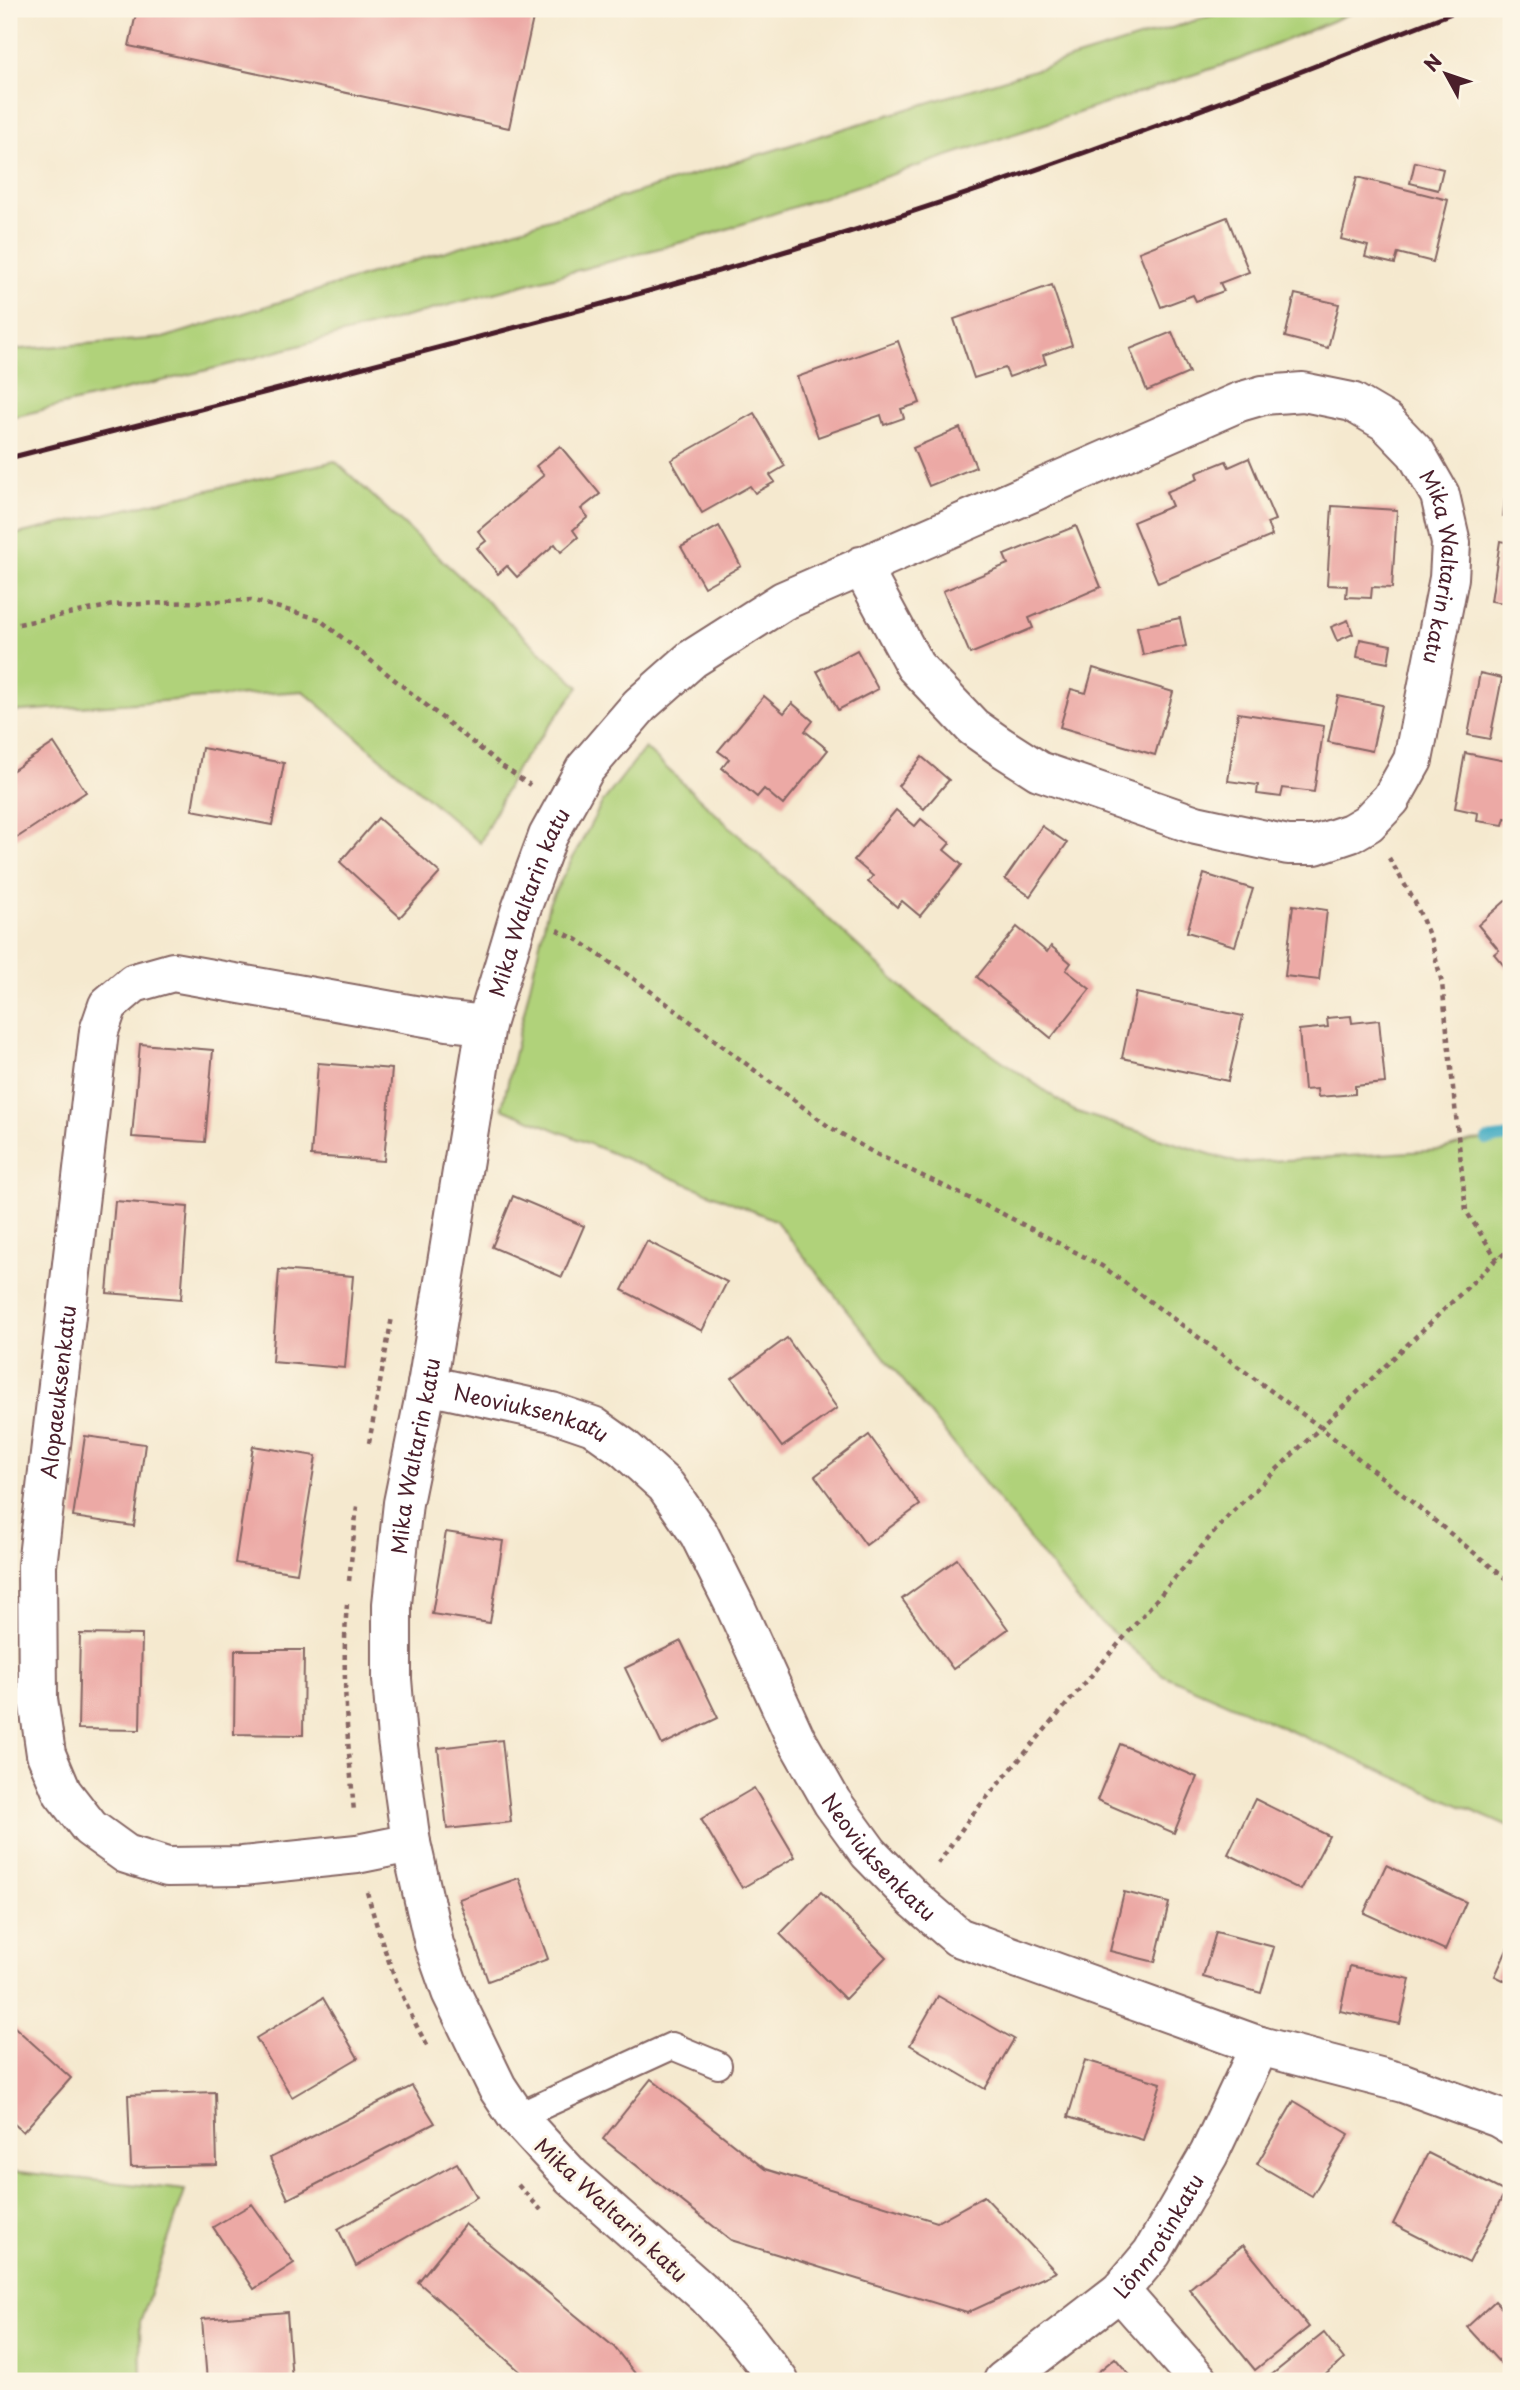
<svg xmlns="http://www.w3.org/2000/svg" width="1520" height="2390" viewBox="0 0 1520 2390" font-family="'Playpen Sans',sans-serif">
	<rect width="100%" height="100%" fill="#fcf5e5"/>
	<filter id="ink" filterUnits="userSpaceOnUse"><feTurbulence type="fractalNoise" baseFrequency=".0143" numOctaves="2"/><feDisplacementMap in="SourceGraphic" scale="14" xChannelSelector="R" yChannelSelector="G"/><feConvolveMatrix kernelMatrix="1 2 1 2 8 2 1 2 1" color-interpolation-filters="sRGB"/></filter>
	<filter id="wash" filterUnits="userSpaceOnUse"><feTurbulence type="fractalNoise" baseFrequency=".00686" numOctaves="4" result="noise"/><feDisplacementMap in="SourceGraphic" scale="28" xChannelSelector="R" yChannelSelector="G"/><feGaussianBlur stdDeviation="1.57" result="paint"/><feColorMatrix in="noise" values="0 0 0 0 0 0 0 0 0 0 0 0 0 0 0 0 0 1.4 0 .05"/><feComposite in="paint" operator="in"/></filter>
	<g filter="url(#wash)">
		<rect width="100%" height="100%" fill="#f5e9cf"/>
		<g fill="#b0d27a" stroke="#7d7852" stroke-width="2">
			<path d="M 1233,9 L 1361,9 L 1238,60 L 712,234 L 224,366 L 9,418 L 9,350 L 163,338 Z"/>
			<path d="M 335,461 L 579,687 L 516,769 L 480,843 L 303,691 L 9,712 L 9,536 Z"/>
			<path d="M 645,748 L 918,1002 L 1074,1111 L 1238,1163 L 1442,1150 L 1471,1141 L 1511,1138 L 1511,1828 L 1163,1675 L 1086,1610 L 775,1220 L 502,1108 L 549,903 L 602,803 Z"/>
			<path d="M 9,2171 L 185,2190 L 140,2323 L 141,2381 L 9,2381 Z"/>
		</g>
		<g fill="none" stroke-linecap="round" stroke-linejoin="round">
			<path stroke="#42abc2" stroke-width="12" d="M 1487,1140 L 1511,1137"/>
		</g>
		<g id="blocks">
			<g fill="#eca9a5">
				<path d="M 137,9 L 535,9 L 509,128 L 129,46 Z"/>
				<path d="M 1415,162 L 1443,169 L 1438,190 L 1410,183 Z"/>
				<path d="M 1357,177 L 1448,200 L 1433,262 L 1398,253 L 1395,264 L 1365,257 L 1368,246 L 1341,239 Z"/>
				<path d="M 1227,217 L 1249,272 L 1220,283 L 1224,291 L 1196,301 L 1193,295 L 1161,307 L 1139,252 Z"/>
				<path d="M 1052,285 L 1072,345 L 1043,355 L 1046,364 L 1009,377 L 1005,368 L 974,378 L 954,319 Z"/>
				<path d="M 1295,294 L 1339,304 L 1328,348 L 1285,337 Z"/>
				<path d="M 1172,332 L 1189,373 L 1147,391 L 1130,349 Z"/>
				<path d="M 898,341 L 920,403 L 901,409 L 904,418 L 884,425 L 881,415 L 818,437 L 797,377 Z"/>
				<path d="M 754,413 L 785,466 L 770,475 L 775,482 L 755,493 L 750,486 L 702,513 L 671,460 Z"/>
				<path d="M 960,428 L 976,467 L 929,486 L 913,448 Z"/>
				<path d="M 560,446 L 600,494 L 581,509 L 588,517 L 573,530 L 578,537 L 561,552 L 555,544 L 517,577 L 507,566 L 498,574 L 477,548 L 486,541 L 478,531 L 544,475 L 536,466 Z"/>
				<path d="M 1249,458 L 1275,520 L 1267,523 L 1272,536 L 1158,583 L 1133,522 L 1172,506 L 1166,492 L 1198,479 L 1196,473 L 1226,461 L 1229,467 Z"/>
				<path d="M 1509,462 L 1511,462 L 1511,517 L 1503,516 Z"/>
				<path d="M 1332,506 L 1397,510 L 1392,588 L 1372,587 L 1371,598 L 1346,597 L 1347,586 L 1327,585 Z"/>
				<path d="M 719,526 L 741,566 L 704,587 L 681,547 Z"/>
				<path d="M 1076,526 L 1101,587 L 1029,618 L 1033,628 L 970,654 L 943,591 L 1008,564 L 1004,555 Z"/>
				<path d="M 1500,541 L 1511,543 L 1511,604 L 1491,601 Z"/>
				<path d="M 1180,618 L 1186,646 L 1143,655 L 1137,627 Z"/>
				<path d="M 1348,620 L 1353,634 L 1337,641 L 1331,627 Z"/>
				<path d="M 1360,639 L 1391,645 L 1388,663 L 1357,657 Z"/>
				<path d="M 857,650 L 878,689 L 838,710 L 817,671 Z"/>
				<path d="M 1093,668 L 1173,692 L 1155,755 L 1060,727 L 1071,689 L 1086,693 Z"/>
				<path d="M 1480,673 L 1502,678 L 1490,739 L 1468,735 Z"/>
				<path d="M 764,696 L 784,713 L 792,703 L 813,721 L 805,731 L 828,750 L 783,805 L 764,789 L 757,797 L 722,768 L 729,759 L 718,751 Z"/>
				<path d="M 1338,696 L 1382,705 L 1372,751 L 1328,742 Z"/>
				<path d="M 1238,713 L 1324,726 L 1314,792 L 1283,788 L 1281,797 L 1257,794 L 1258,785 L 1228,781 Z"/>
				<path d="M 54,743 L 86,792 L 9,843 L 9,773 Z"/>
				<path d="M 202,748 L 284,763 L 272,825 L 192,810 Z"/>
				<path d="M 1465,753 L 1511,762 L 1511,819 L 1505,818 L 1503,825 L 1477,821 L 1478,813 L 1455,808 Z"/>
				<path d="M 922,757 L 949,780 L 924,809 L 898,786 Z"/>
				<path d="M 896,810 L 915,826 L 921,819 L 950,843 L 944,850 L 962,865 L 920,916 L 902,901 L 897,907 L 868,882 L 873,876 L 854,860 Z"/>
				<path d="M 378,818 L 440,873 L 400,917 L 340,862 Z"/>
				<path d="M 1042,826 L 1067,843 L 1030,896 L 1005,879 Z"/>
				<path d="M 1204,874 L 1253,889 L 1235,946 L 1187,932 Z"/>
				<path d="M 1511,896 L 1511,971 L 1510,973 L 1494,954 L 1499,950 L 1478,925 Z"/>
				<path d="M 1293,905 L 1327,910 L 1319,980 L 1285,976 Z"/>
				<path d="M 1017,927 L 1047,952 L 1051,946 L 1071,963 L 1066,970 L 1090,989 L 1051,1038 L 977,977 Z"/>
				<path d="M 1136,993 L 1243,1016 L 1228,1081 L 1122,1058 Z"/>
				<path d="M 1351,1016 L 1352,1023 L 1379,1020 L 1385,1083 L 1355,1086 L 1355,1094 L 1318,1097 L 1317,1089 L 1304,1090 L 1299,1030 L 1328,1027 L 1327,1018 Z"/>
				<path d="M 140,1044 L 213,1050 L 205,1142 L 132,1137 Z"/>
				<path d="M 318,1063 L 392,1069 L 384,1161 L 311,1156 Z"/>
				<path d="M 513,1196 L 584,1226 L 562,1277 L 492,1247 Z"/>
				<path d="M 115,1201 L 188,1207 L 181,1299 L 107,1293 Z"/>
				<path d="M 647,1241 L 727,1282 L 702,1331 L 622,1290 Z"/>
				<path d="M 279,1270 L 353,1276 L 345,1368 L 272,1362 Z"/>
				<path d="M 787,1338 L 837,1408 L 782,1447 L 732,1378 Z"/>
				<path d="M 869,1435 L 920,1505 L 866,1545 L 815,1476 Z"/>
				<path d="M 85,1436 L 145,1444 L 134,1526 L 73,1517 Z"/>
				<path d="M 253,1446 L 316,1456 L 297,1573 L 235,1563 Z"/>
				<path d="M 446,1532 L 503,1541 L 490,1623 L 432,1614 Z"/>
				<path d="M 957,1559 L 1008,1629 L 953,1669 L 902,1599 Z"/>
				<path d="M 80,1634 L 142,1635 L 140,1730 L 78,1729 Z"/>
				<path d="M 681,1641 L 718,1718 L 662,1745 L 625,1668 Z"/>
				<path d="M 235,1650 L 304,1650 L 303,1735 L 234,1734 Z"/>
				<path d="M 502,1740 L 511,1822 L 447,1829 L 438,1748 Z"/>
				<path d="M 1120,1744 L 1197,1777 L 1174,1833 L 1097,1800 Z"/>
				<path d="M 754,1788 L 795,1857 L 742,1888 L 701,1819 Z"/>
				<path d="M 1255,1799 L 1329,1836 L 1301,1890 L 1228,1854 Z"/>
				<path d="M 1386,1865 L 1466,1902 L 1445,1950 L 1364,1913 Z"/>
				<path d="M 519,1878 L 548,1959 L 488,1981 L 459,1899 Z"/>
				<path d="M 821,1892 L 886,1957 L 845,1999 L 780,1934 Z"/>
				<path d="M 1124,1892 L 1169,1903 L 1155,1962 L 1110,1951 Z"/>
				<path d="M 1216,1932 L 1274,1947 L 1261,1993 L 1203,1977 Z"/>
				<path d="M 1511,1941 L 1511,1984 L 1495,1976 Z"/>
				<path d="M 1350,1966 L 1410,1979 L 1400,2024 L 1340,2011 Z"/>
				<path d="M 938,1996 L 1014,2039 L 985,2089 L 910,2045 Z"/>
				<path d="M 323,1998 L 358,2058 L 292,2097 L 256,2038 Z"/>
				<path d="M 9,2022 L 71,2078 L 23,2132 L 9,2119 Z"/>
				<path d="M 1085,2060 L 1161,2083 L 1143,2140 L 1068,2117 Z"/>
				<path d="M 651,2079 L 765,2169 L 937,2222 L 984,2196 L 1056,2272 L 967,2313 L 731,2240 L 603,2139 Z"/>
				<path d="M 412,2086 L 435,2123 L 288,2199 L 270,2158 Z"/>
				<path d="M 215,2092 L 217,2165 L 131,2167 L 128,2095 Z"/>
				<path d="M 1294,2101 L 1349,2134 L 1312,2196 L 1257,2164 Z"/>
				<path d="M 1428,2153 L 1505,2192 L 1469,2263 L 1393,2224 Z"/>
				<path d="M 457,2163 L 477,2197 L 356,2266 L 338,2229 Z"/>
				<path d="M 252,2204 L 294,2263 L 254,2289 L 213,2227 Z"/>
				<path d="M 465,2224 L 614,2347 L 641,2381 L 531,2381 L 418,2282 Z"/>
				<path d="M 1243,2245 L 1309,2327 L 1255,2370 L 1189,2289 Z"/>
				<path d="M 1495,2301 L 1511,2318 L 1511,2375 L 1467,2327 Z"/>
				<path d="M 287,2312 L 292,2381 L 207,2381 L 202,2319 Z"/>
				<path d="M 1324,2333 L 1344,2359 L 1318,2381 L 1272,2381 L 1269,2377 Z"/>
				<path d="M 1115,2358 L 1135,2381 L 1087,2381 Z"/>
			</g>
		</g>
	</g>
	<g filter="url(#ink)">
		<use href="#blocks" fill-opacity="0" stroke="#866664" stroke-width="2"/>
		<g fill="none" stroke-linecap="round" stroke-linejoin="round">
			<g stroke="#866664" stroke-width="30">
				<path id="service" d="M 517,2117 L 672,2046 L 718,2065"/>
			</g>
			<g stroke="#866664" stroke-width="42">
				<g id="minor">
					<path id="s1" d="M 427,1385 L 552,1412 L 593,1426 L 624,1448 L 666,1486 L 699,1534 L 736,1608 L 794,1735 L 832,1802 L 869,1853 L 914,1899 L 958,1937 L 1260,2046 L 1403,2083 L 1499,2118 L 1511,2125"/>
					<path id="s2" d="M 411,1843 L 357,1854 L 243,1866 L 167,1867 L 126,1854 L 90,1828 L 62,1792 L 46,1754 L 38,1699 L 37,1566 L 99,1031 L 108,1005 L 134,983 L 173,972 L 448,1021 L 486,1025"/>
					<path d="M 1120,2291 L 1199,2381"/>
					<path id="s3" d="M 779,2381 L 746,2338 L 707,2296 L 572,2177 L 517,2117 L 497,2087 L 451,1992 L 434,1944 L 411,1843 L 397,1739 L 392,1679 L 392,1604 L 403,1503 L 427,1385 L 486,1025 L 520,912 L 548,836 L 585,769 L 640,705 L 692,659 L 783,601 L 1239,402 L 1263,395 L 1303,392 L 1352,402 L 1386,422 L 1416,453 L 1440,495 L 1451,543 L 1449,578 L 1413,760 L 1391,799 L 1368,823 L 1351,833 L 1315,845 L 1288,845 L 1196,825 L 1039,771 L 1000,746 L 973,727 L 915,666 L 861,566"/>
					<path id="s4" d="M 1003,2381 L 1120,2291 L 1152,2253 L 1209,2154 L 1260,2046"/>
				</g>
			</g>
			<g stroke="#866664" stroke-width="4.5" stroke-dasharray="5 5" stroke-linecap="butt">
				<path d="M 9,626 L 113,605 L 251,600 L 319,619 L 502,766 L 530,785"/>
				<path d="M 1389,858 L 1415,902 L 1431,940 L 1442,983 L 1466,1211 L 1497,1259"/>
				<path d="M 557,930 L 578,940 L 641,984 L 828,1126 L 874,1153 L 1001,1213 L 1102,1266 L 1320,1427 L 1511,1583"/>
				<path d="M 369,1443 L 392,1317"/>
				<path d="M 349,1581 L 357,1506"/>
				<path d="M 347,1604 C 341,1673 348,1742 354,1812"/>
				<path d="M 938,1864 L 971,1816 L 1228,1516 L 1497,1259 L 1511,1249"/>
				<path d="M 367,1892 C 382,1946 400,1998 428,2047"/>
				<path d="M 518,2185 L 541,2210"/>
			</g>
			<use href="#service" stroke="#fff" stroke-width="26"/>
			<use href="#minor" stroke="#fff" stroke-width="38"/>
			<path stroke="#4a1f2b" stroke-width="5" d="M 9,458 C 295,384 583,315 865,227 C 1067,163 1265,86 1462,9"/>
		</g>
	</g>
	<g text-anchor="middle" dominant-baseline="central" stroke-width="6" stroke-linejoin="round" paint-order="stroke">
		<g font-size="21" fill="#4a1f2b" stroke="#fcf5e5">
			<text stroke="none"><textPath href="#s3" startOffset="2849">Mika Waltarin katu</textPath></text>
			<text stroke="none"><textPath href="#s3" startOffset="1626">Mika Waltarin katu</textPath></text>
			<text stroke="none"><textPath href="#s2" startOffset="784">Alopaeuksenkatu</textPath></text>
			<text stroke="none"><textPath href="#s1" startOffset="108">Neoviuksenkatu</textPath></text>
			<text stroke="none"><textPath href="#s3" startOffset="1059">Mika Waltarin katu</textPath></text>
			<text stroke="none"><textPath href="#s1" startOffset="696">Neoviuksenkatu</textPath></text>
			<text transform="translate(612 2209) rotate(43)">Mika Waltarin katu</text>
			<text stroke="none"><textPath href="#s4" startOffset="215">Lönnrotinkatu</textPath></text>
		</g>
	</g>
	<rect width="1520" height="2390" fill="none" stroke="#fcf5e5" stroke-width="35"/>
	<g transform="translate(1446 74) rotate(310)" stroke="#fcf5e5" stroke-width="5" paint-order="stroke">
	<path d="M0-5L12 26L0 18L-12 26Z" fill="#4a1f2b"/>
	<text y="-10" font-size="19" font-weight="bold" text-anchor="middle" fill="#4a1f2b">N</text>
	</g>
</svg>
